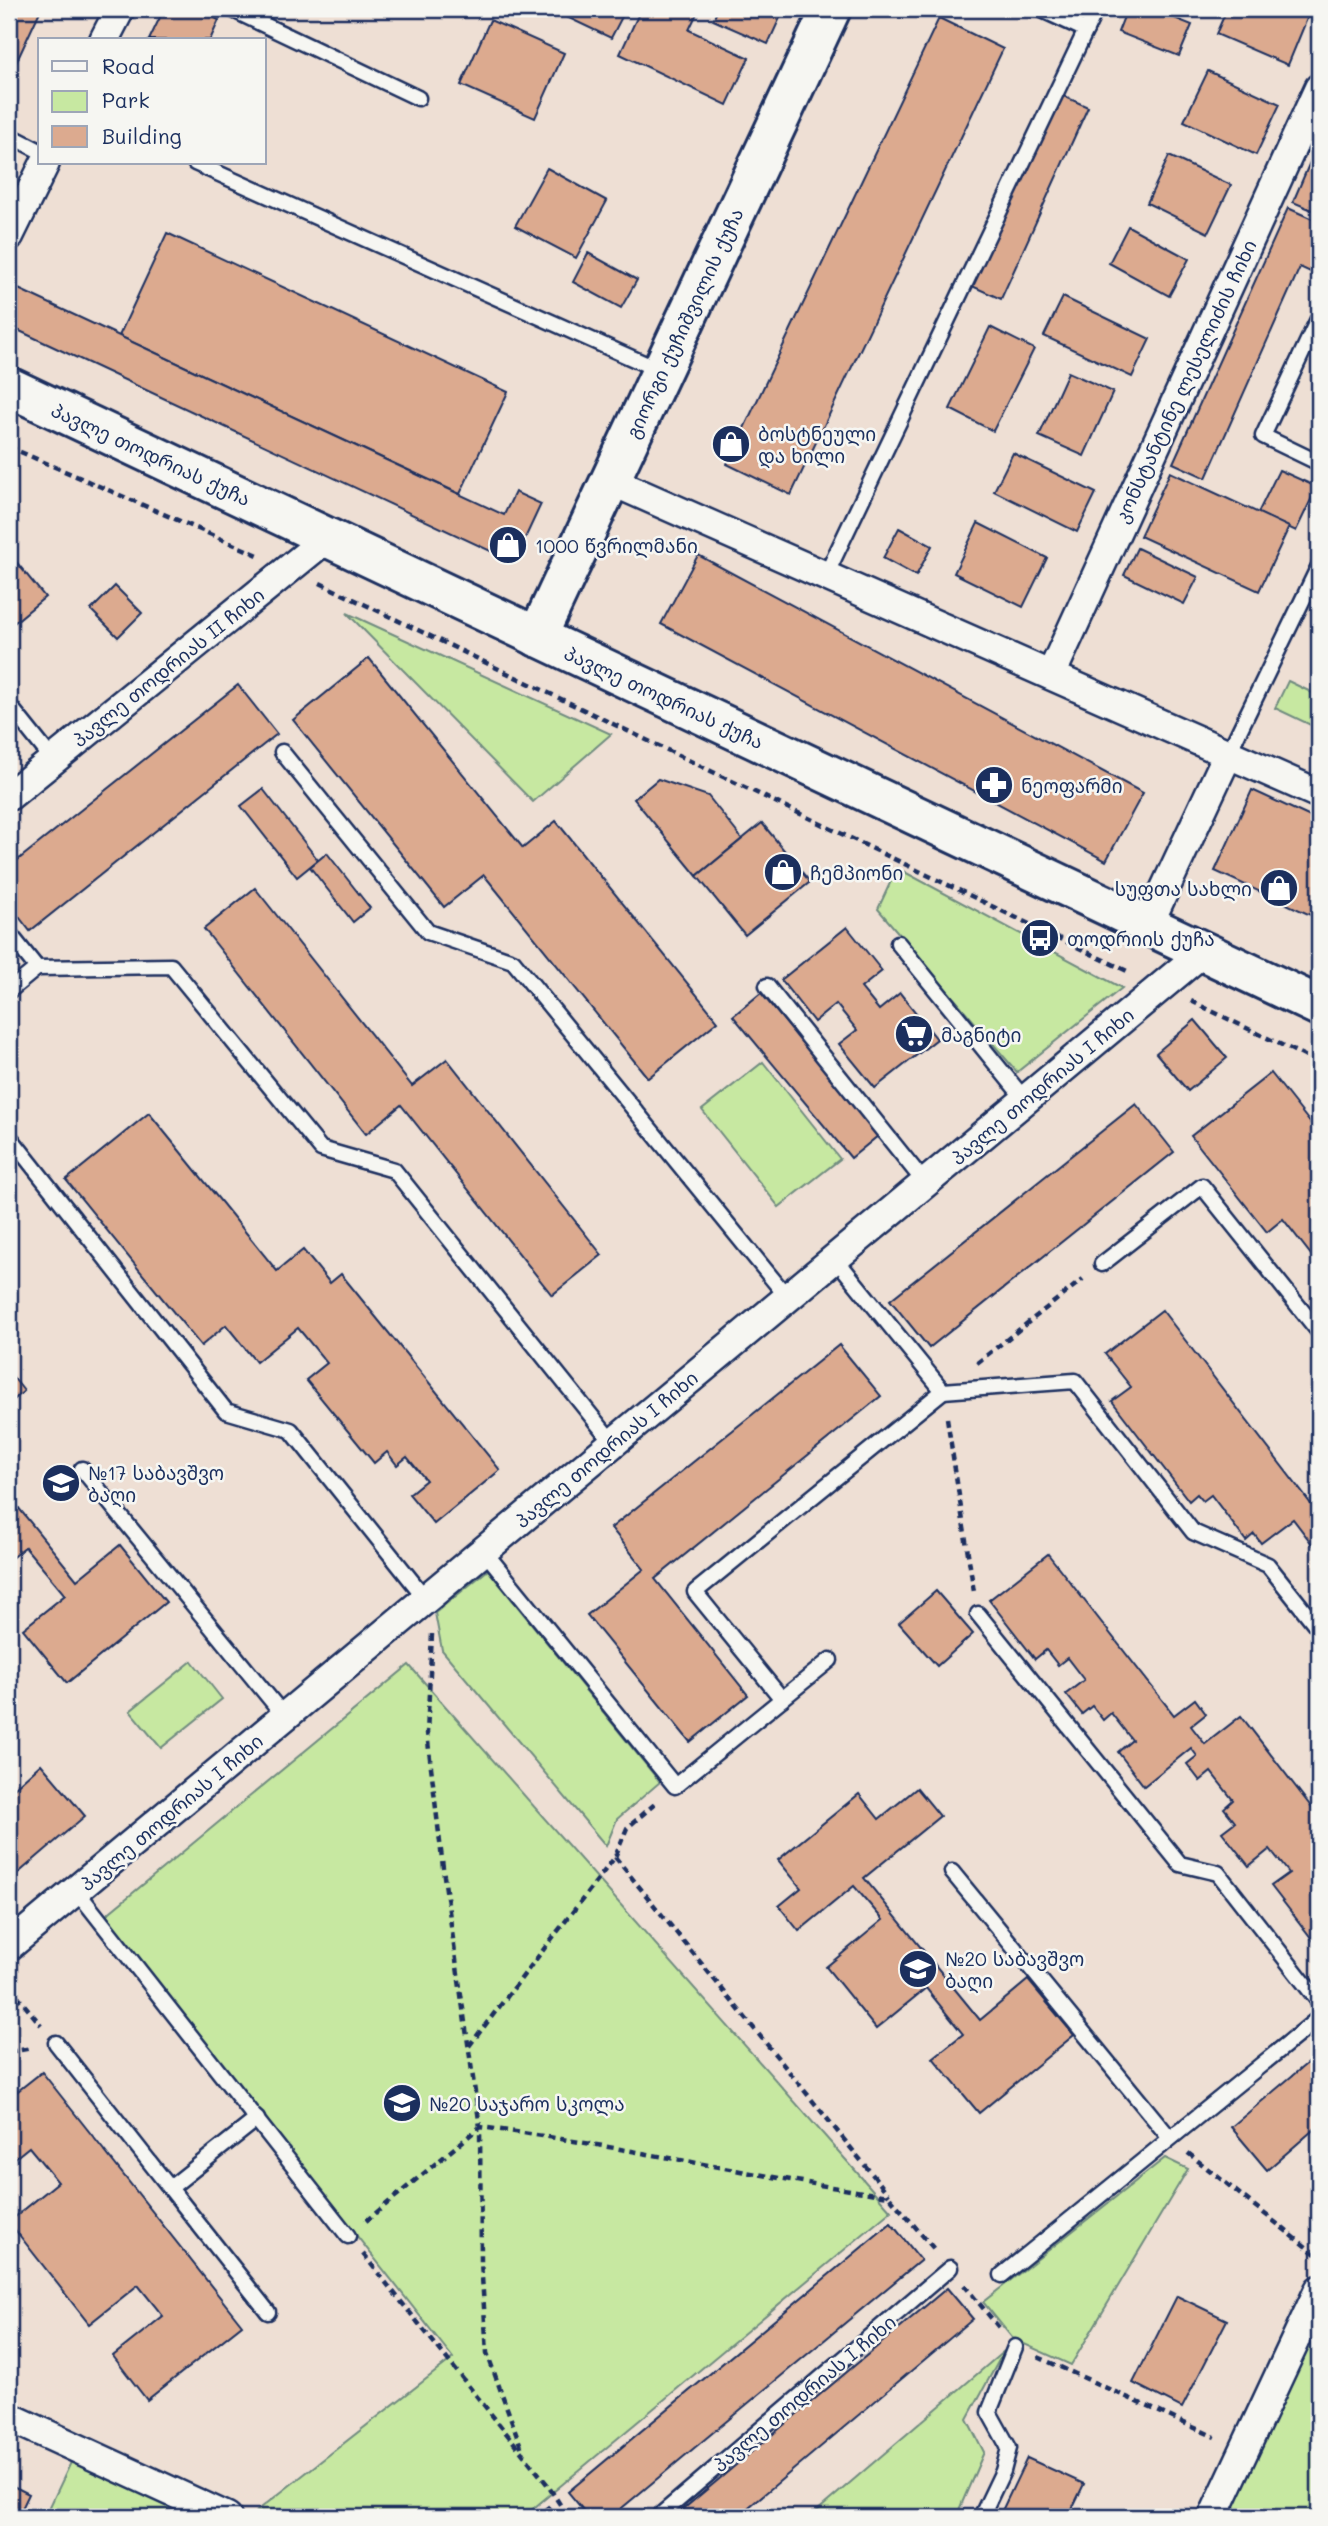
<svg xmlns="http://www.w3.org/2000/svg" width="1328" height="2526" viewBox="0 0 1328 2526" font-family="Mali,'Noto Sans Georgian',sans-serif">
	<rect width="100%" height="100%" fill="#eedfd4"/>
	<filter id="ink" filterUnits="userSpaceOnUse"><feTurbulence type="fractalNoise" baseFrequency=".0143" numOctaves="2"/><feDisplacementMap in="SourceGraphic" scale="14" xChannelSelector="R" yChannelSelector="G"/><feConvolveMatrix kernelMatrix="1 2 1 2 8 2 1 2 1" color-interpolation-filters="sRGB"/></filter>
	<g filter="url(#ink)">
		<g fill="#c7e8a1" stroke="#718c80" stroke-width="2">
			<path d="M 347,613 L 611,734 L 533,802 Z"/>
			<path d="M 1288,681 L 1319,696 L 1319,729 L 1275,708 Z"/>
			<path d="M 897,868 L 1122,988 L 1017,1072 L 878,909 Z"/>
			<path d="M 763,1062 L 840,1159 L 779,1207 L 702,1110 Z"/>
			<path d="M 488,1570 L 660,1782 L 617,1819 L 606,1846 L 442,1650 L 435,1613 Z"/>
			<path d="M 192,1661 L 222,1699 L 161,1748 L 130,1711 Z"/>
			<path d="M 409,1665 L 891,2211 L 523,2517 L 270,2517 L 257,2511 L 453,2358 L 105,1916 Z"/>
			<path d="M 1165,2158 L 1188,2169 L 1071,2365 L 1013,2339 L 983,2302 Z"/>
			<path d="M 1319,2316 L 1319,2517 L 1225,2517 Z"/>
			<path d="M 1004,2351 L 967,2419 L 984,2452 L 956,2517 L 810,2517 Z"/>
			<path d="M 73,2458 L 198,2517 L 45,2517 Z"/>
		</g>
		<g fill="#dcaa8f" stroke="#1b2f5e" stroke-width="2">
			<path d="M 9,9 L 41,9 L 9,78 Z"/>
			<path d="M 164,9 L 196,9 L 219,20 L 210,40 L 149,40 Z"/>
			<path d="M 550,9 L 626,9 L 611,38 Z"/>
			<path d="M 641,9 L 699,9 L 689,30 L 749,58 L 727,105 L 620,54 Z"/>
			<path d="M 718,9 L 784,9 L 768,44 L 713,20 Z"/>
			<path d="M 1127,9 L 1152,9 L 1192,25 L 1179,56 L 1118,32 Z"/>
			<path d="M 1227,9 L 1311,9 L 1288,65 L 1216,34 Z"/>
			<path d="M 939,18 L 1003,49 L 791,495 L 727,464 Z"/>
			<path d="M 490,20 L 564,53 L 535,118 L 461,85 Z"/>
			<path d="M 1208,71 L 1280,104 L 1256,155 L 1184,121 Z"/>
			<path d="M 1059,94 L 1088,107 L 1001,299 L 972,286 Z"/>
			<path d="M 1319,141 L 1319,213 L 1293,202 Z"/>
			<path d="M 1169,156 L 1231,185 L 1208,233 L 1147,203 Z"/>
			<path d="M 547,168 L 607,201 L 576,258 L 515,226 Z"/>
			<path d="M 1288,208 L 1319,222 L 1319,276 L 1300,267 L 1206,478 L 1173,463 Z"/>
			<path d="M 1128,226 L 1189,259 L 1169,296 L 1109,263 Z"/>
			<path d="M 167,233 L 508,392 L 460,494 L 119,336 Z"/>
			<path d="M 588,253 L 637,280 L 621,308 L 573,282 Z"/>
			<path d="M 12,286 L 504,515 L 515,492 L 541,504 L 514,562 L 9,326 L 9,292 Z"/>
			<path d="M 1063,297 L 1150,339 L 1132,377 L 1044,336 Z"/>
			<path d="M 990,327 L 1034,349 L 993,431 L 950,409 Z"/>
			<path d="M 1068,372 L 1113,392 L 1084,456 L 1039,436 Z"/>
			<path d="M 1013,453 L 1096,493 L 1077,532 L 994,491 Z"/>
			<path d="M 1279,470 L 1317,487 L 1296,531 L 1258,513 Z"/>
			<path d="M 1170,472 L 1289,527 L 1259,591 L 1140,536 Z"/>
			<path d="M 978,523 L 1047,558 L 1023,607 L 954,573 Z"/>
			<path d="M 899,528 L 932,546 L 916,576 L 883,558 Z"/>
			<path d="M 1137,548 L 1198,577 L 1184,604 L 1124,575 Z"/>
			<path d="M 9,553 L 45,597 L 9,627 Z"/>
			<path d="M 698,555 L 1143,793 L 1106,861 L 661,624 Z"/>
			<path d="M 115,586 L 142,613 L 118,637 L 91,610 Z"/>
			<path d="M 369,658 L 523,848 L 556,821 L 718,1021 L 648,1078 L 484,875 L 444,907 L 293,720 Z"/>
			<path d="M 238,685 L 277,734 L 30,931 L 9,904 L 9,867 Z"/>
			<path d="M 658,779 L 708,796 L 742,839 L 697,876 L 634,799 Z"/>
			<path d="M 263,789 L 318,860 L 297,877 L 241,806 Z"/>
			<path d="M 1252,790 L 1319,821 L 1319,919 L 1215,871 Z"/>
			<path d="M 762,823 L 810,882 L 745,935 L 697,876 Z"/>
			<path d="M 327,853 L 370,908 L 353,922 L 310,867 Z"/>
			<path d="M 255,888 L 412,1086 L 447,1059 L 602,1255 L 552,1295 L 401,1105 L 366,1134 L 204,929 Z"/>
			<path d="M 847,927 L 882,971 L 861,988 L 879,1010 L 900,993 L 937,1039 L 875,1088 L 839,1044 L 857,1030 L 836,1004 L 814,1022 L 781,980 Z"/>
			<path d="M 761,993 L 879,1135 L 851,1158 L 733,1016 Z"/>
			<path d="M 1195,1020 L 1227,1058 L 1188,1091 L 1156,1053 Z"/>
			<path d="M 1271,1073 L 1319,1134 L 1319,1265 L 1283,1219 L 1267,1232 L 1191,1136 Z"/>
			<path d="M 1136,1104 L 1174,1152 L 929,1348 L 890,1300 Z"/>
			<path d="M 149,1113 L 277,1271 L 303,1250 L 330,1283 L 341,1274 L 500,1470 L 434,1524 L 409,1494 L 426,1480 L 407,1457 L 397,1465 L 387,1452 L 374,1463 L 306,1380 L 327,1363 L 298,1328 L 256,1362 L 226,1325 L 201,1346 L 66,1180 Z"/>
			<path d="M 1162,1310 L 1311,1504 L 1319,1497 L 1319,1553 L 1293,1519 L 1261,1543 L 1254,1534 L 1246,1541 L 1211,1495 L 1203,1501 L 1197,1494 L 1189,1501 L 1112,1401 L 1131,1387 L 1105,1354 Z"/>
			<path d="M 839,1345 L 881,1396 L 655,1579 L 748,1695 L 690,1742 L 587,1615 L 644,1569 L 611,1528 Z"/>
			<path d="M 9,1372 L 24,1391 L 9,1404 Z"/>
			<path d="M 9,1496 L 77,1580 L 120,1545 L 166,1602 L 67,1683 L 23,1629 L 65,1595 L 25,1547 L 9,1560 Z"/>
			<path d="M 1048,1554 L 1174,1715 L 1195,1699 L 1206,1714 L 1191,1726 L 1205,1744 L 1241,1716 L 1319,1817 L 1319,1948 L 1271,1886 L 1289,1873 L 1270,1849 L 1249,1866 L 1222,1832 L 1235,1822 L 1224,1808 L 1233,1800 L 1211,1772 L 1200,1781 L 1187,1764 L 1197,1756 L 1191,1748 L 1144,1786 L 1118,1752 L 1132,1740 L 1111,1713 L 1103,1720 L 1092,1706 L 1082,1714 L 1066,1694 L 1084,1680 L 1067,1658 L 1058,1665 L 1046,1650 L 1035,1659 L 989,1600 Z"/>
			<path d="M 936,1591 L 973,1634 L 937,1666 L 899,1623 Z"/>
			<path d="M 41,1764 L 85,1816 L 9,1881 L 9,1782 L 14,1788 Z"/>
			<path d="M 917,1788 L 940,1816 L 864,1878 L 980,2020 L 1028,1980 L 1074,2035 L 979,2113 L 933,2058 L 963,2034 L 926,1988 L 876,2029 L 826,1967 L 883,1920 L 854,1886 L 799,1931 L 779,1906 L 801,1888 L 778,1860 L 859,1794 L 879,1819 Z"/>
			<path d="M 1317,2055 L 1319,2058 L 1319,2125 L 1267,2170 L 1231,2127 Z"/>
			<path d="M 42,2072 L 242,2325 L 147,2400 L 113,2356 L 163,2316 L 138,2285 L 89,2324 L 9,2222 L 58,2182 L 29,2147 L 9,2163 L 9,2098 Z"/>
			<path d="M 891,2223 L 921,2260 L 611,2517 L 589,2517 L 568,2492 Z"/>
			<path d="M 947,2288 L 973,2319 L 737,2517 L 674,2517 Z"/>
			<path d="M 1177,2296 L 1227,2320 L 1182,2408 L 1133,2383 Z"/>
			<path d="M 1027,2458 L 1084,2484 L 1068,2517 L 999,2517 Z"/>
			<path d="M 9,2484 L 29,2494 L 18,2517 L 9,2517 Z"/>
			<path d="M 548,2506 L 558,2517 L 534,2517 Z"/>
		</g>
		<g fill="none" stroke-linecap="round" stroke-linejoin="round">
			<g stroke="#1b2f5e" stroke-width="19">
				<g id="lane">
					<path d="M 231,9 L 418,98"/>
					<path d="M 1040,9 L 1086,30"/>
					<path d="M 9,135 L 40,151"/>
					<path d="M 195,163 L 661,371"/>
					<path d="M 1319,317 L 1263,436 L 1319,463"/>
					<path d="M 826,575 L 1096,9"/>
					<path d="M 9,705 L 53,760"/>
					<path d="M 282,752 L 428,932 L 513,961 L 788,1298"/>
					<path d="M 1228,754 L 1319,566"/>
					<path d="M 9,933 L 37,968 L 9,991"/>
					<path d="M 898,943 L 1025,1100"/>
					<path d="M 37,968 L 171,966 L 321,1149 L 394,1170 L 613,1443"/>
					<path d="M 767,986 L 925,1183"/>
					<path d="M 9,1136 L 226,1411 L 291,1430 L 426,1599"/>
					<path d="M 1102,1264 L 1202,1186 L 1319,1332"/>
					<path d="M 943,1391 L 1075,1381 L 1193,1532 L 1268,1565 L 1319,1629"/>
					<path d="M 82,1469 L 285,1717"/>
					<path d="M 484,1551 L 675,1786 L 782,1699 L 695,1592 L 943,1391 L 835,1258"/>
					<path d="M 978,1614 L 1180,1864 L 1218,1873 L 1319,2002"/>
					<path d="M 782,1699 L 830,1660"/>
					<path d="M 952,1872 L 1169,2137"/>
					<path d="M 76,1890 L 348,2236"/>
					<path d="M 56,2043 L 170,2188 L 257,2119"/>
					<path d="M 170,2188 L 268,2312"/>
					<path d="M 1002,2275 L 1319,2018"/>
					<path d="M 658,2517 L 950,2268"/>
					<path d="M 981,2517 L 1003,2471 L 1009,2448 L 989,2412 L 1015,2347"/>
				</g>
			</g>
			<g stroke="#1b2f5e" stroke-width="33">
				<g id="street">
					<path d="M 104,40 L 120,9"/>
					<path d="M 9,236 L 45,163"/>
					<path d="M 611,481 L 1319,794"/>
					<path d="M 1051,675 L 1319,88"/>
					<path d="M 9,796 L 327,538"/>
					<path d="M 1148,925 L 1228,754"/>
					<path d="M 9,1946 L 1204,951"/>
					<path d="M 9,2417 L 227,2517"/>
					<path d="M 1213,2517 L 1319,2290"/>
				</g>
			</g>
			<g stroke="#1b2f5e" stroke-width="44">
				<g id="secondary">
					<path d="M 9,387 L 1319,1006"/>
					<path d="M 537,637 L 831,9"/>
				</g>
			</g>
			<g stroke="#1b2f5e" stroke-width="4.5" stroke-dasharray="7 5" stroke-linecap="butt">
				<path d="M 9,447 L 258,555"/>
				<path d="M 320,583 L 1129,972"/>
				<path d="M 1191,1001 L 1319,1063"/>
				<path d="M 977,1363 L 1083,1279"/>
				<path d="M 947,1418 L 974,1592"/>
				<path d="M 432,1634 L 427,1733 L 444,1876 L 480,2127 L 481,2262 L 487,2353 L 523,2452"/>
				<path d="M 615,1857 L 889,2195"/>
				<path d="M 9,1986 L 41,2025"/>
				<path d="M 469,2046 L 615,1857 L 627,1828 L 657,1802"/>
				<path d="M 9,2052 L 32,2048"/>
				<path d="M 1188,2153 L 1319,2257"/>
				<path d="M 366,2221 L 480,2127 C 618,2145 752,2176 889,2196 L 934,2249"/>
				<path d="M 363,2254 L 547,2484 L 568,2517"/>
				<path d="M 964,2285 L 1001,2330"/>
				<path d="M 1038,2357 L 1215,2437"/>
			</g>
			<use href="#lane" stroke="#f6f6f2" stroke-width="14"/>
			<use href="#street" stroke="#f6f6f2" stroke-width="28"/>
			<use href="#secondary" stroke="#f6f6f2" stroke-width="38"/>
		</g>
	</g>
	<defs>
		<g id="shop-disc" transform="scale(2.0125)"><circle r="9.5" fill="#1b2f5e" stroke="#f6f6f2"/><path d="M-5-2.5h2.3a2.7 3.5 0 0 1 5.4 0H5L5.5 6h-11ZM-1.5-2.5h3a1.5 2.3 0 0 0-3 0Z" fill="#fff"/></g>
		<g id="pharmacy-disc" transform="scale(2.0125)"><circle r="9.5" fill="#1b2f5e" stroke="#f6f6f2"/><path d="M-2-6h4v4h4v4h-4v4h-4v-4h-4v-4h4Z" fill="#fff"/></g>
		<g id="bus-disc" transform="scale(2.0125)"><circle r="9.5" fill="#1b2f5e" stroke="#f6f6f2"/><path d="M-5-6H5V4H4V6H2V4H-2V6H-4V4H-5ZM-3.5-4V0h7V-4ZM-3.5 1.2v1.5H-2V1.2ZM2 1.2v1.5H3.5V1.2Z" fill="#fff"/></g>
		<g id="supermarket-disc" transform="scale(2.0125)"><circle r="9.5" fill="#1b2f5e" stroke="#f6f6f2"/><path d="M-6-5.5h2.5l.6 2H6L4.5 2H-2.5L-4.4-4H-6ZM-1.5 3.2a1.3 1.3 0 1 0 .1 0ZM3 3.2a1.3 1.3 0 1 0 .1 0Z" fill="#fff"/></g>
		<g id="school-disc" transform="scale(2.0125)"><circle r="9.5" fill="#1b2f5e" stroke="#f6f6f2"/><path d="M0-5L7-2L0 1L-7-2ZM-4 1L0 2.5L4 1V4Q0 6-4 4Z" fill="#fff"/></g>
	</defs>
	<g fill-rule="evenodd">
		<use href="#shop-disc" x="731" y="444"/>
		<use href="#shop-disc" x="508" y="545"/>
		<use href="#pharmacy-disc" x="994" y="785"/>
		<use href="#shop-disc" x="783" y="872"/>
		<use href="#shop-disc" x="1279" y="888"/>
		<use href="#bus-disc" x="1040" y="938"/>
		<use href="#supermarket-disc" x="914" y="1034"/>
		<use href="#school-disc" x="61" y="1483"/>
		<use href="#school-disc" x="918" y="1969"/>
		<use href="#school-disc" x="402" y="2103"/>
	</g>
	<g text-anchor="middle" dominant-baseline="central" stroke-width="5" stroke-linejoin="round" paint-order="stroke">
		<g font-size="19" fill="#1b2f5e" stroke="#f6f6f2">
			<text transform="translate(684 323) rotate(-65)">გიორგი ქუჩიშვილის ქუჩა</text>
			<text transform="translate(1185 381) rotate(-65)">კონსტანტინე ლესელიძის ჩიხი</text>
			<text transform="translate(151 454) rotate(25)">პავლე თოდრიას ქუჩა</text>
			<text transform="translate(168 667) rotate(-39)">პავლე თოდრიას II ჩიხი</text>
			<text transform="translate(664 697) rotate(25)">პავლე თოდრიას ქუჩა</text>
			<text transform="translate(1042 1086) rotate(-40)">პავლე თოდრიას I ჩიხი</text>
			<text transform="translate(606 1449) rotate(-40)">პავლე თოდრიას I ჩიხი</text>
			<text transform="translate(171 1812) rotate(-40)">პავლე თოდრიას I ჩიხი</text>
			<text transform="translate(804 2393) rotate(-40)">პავლე თოდრიას I ჩიხი</text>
		</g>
		<g font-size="19" fill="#1b2f5e" stroke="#f6f6f2" text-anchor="start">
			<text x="758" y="433">ბოსტნეული<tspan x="758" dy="22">და ხილი</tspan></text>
			<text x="535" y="545">1000 წვრილმანი</text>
			<text x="1021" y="785">ნეოფარმი</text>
			<text x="810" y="872">ჩემპიონი</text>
			<text x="1252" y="888" text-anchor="end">სუფთა სახლი</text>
			<text x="1067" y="938">თოდრიის ქუჩა</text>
			<text x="941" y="1034">მაგნიტი</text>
			<text x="88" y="1472">№17 საბავშვო<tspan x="88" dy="22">ბაღი</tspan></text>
			<text x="945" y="1958">№20 საბავშვო<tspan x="945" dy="22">ბაღი</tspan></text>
			<text x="429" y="2103">№20 საჯარო სკოლა</text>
		</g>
	</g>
	<rect width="1328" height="2526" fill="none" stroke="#f6f6f2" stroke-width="35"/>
	<rect x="18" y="18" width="1293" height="2491" fill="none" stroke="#1b2f5e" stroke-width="2.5" filter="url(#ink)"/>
	<rect x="38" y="38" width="228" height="126" fill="#f6f6f2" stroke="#9ea6b7" stroke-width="2"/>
	<rect x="52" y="61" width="35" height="10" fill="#f6f6f2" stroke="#9ea6b7" stroke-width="2"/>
	<text x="102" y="74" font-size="21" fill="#1b2f5e">Road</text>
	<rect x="52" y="91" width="35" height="21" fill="#c7e8a1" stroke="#9ea6b7" stroke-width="2"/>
	<text x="102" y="108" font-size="21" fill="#1b2f5e">Park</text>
	<rect x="52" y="126" width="35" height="21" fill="#dcaa8f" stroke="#9ea6b7" stroke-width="2"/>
	<text x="102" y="144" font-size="21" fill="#1b2f5e">Building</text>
</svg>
